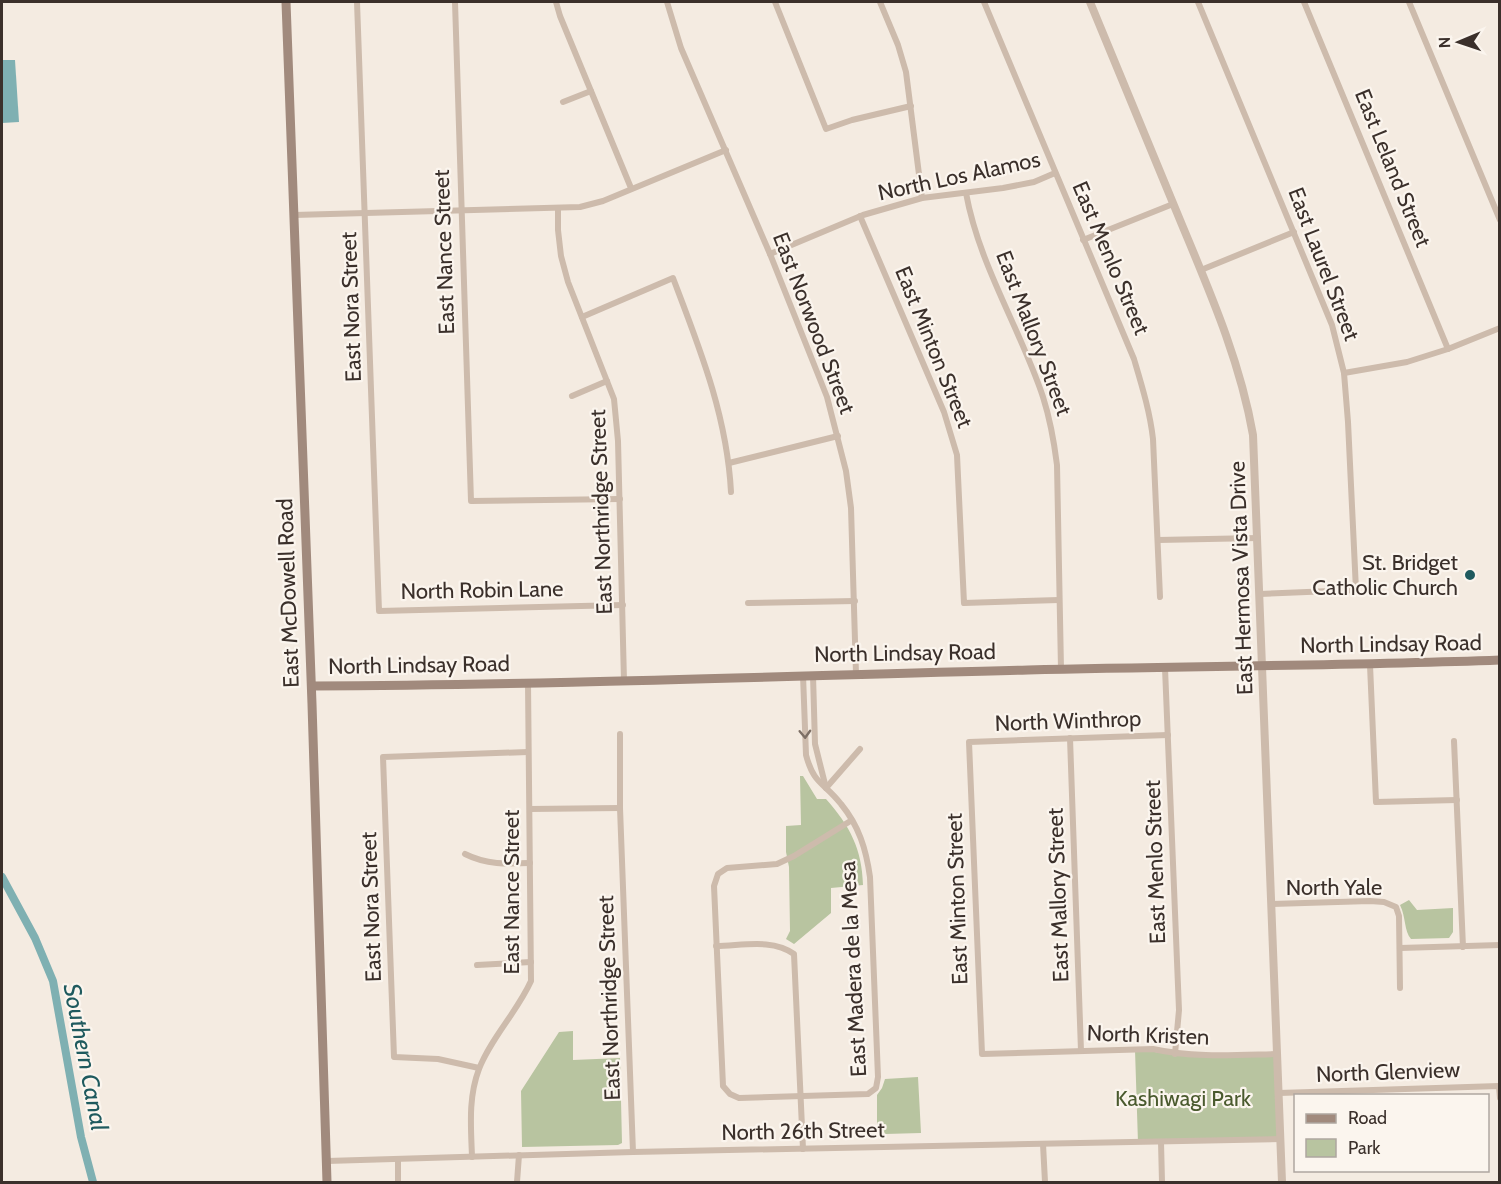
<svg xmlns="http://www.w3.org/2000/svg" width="1501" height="1184" viewBox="0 0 1501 1184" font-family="Cabin,sans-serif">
	<rect width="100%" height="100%" fill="#f4ebe1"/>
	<g fill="#b8c4a0">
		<path d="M 800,776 L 803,776 L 817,799 L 826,799 C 850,826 862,849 863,885 L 831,888 L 831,913 L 794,944 L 786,939 L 790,931 L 789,867 L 786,852 L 786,826 L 801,825 Z"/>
		<path d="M 1409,900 L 1417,910 L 1453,908 L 1453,932 L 1449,938 L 1411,939 C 1404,931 1406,917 1400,905 Z"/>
		<path d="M 573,1031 L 573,1060 L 620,1058 L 622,1143 L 618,1145 L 522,1147 L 521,1091 L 559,1032 Z"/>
		<path d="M 1135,1050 L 1175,1054 L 1277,1054 L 1281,1139 L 1138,1143 Z"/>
		<path d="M 918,1077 L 921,1133 L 885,1134 L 884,1131 L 877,1131 L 877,1095 L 882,1088 L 885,1079 Z"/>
	</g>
	<path fill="#7fb0b2" d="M 2,60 L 15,60 L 19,122 L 2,123 Z"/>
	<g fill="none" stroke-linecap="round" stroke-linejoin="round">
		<path stroke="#7fb0b2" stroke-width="8" d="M 2,877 L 35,938 L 53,981 L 81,1137 L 93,1182"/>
		<g stroke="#cdbbac" stroke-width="6">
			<path d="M 357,2 L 379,611 L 623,605"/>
			<path d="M 455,2 L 471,501 L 620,499"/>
			<path d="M 556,2 L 560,16 L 631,188"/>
			<path d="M 667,2 L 681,48 L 770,254 L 827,397 L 846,471 L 851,508 L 856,674"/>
			<path d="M 775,2 L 826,129 L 852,120 L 911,106"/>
			<path d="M 880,2 L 898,45 L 906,72 L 922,198"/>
			<path d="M 984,2 L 1134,359 C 1142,386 1150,412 1153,439 L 1160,597"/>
			<path d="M 1198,2 L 1332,325 L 1344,373 L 1348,422 L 1356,590 L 1260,594"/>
			<path d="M 1304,2 L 1448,349"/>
			<path d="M 1409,2 L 1500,220"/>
			<path d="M 563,102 L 591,91"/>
			<path d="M 966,193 C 979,265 1020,328 1043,397 C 1050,419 1054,441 1057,465 L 1061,669"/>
			<path d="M 558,208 L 558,230 L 561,256 L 568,282 L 614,399 L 618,441 L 624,681"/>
			<path d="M 294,215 L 580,207 L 603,201 L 726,150"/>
			<path d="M 860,216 L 944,412 L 957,455 L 964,603 L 1059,600"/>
			<path d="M 1083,240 L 1173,204"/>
			<path d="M 770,254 L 863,215 L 922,198 L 1003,188 L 1034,182 L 1055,173"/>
			<path d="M 1201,270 L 1294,232"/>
			<path d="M 582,317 L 673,278 C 700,349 727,416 731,492"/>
			<path d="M 1344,373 L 1407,362 L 1448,349 L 1500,328"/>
			<path d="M 572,396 L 607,381"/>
			<path d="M 729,463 L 838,436"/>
			<path d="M 1158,540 L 1258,538"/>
			<path d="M 748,603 L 855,601"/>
			<path d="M 1370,665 L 1376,802 L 1457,800"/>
			<path d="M 1165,668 L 1179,1010 L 1175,1054"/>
			<path d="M 803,675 L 806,755 C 814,785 824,782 841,804 C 859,826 866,849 870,877 L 878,1077 L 876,1088 L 868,1094 L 739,1098 L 730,1094 L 723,1086 L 714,886 L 718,874 L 727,868 L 777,864 L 794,856 L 852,820"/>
			<path d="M 813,675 L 815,744 L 826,788"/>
			<path d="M 620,734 L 620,808 L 633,1152"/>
			<path d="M 1168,735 L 969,742 L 982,1054 L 1153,1049 C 1194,1058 1235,1055 1277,1054"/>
			<path d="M 1070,738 L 1081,1051"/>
			<path d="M 1454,741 L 1463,947"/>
			<path d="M 826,788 L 860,749"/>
			<path d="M 530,809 L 620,808"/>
			<path d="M 465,854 C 487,865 507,864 530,863"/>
			<path d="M 1272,904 L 1370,901 L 1384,902 L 1396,907 L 1399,916 L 1400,988"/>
			<path d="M 716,946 C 741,946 772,938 794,954 L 803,1149"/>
			<path d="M 1400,948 L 1500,945"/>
			<path d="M 477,965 L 531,962"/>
			<path d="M 479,1068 L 438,1059 L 394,1057 L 383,757 L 528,752"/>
			<path d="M 1279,1093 L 1499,1086 L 1500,1098"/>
			<path d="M 1161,1142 L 1162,1182"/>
			<path d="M 1043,1144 L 1045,1182"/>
			<path d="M 472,1157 C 471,1127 468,1098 479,1069 C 491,1038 517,1012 531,981 L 528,683"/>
			<path d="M 398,1159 L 398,1182"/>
			<path d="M 327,1161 L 633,1152 L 1281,1139"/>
			<path d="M 517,1182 L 519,1155"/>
		</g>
		<path stroke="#cdbbac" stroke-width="8" d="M 1090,2 C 1120,74 1150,147 1180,220 C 1209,290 1240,360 1253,435 L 1282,1182"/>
		<g stroke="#a18a7d" stroke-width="9">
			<path d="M 286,2 L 312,704 L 327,1182"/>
			<path d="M 312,686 C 550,685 789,676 1028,670 C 1185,666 1342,666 1500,660"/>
		</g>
	</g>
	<defs><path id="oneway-chevron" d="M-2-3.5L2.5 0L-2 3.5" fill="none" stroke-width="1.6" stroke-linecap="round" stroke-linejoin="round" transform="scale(1.5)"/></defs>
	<use stroke="#7d6f65" href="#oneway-chevron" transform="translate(805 734) rotate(88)"/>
	<circle fill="#1f5a5e" stroke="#fbf5ee" stroke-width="2" cx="1470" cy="575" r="6"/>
	<g text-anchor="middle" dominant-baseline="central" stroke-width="4.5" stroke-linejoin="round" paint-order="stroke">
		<g font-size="22" fill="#3b302b" stroke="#fbf5ee">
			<text transform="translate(1393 168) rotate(68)">East Leland Street</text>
			<text transform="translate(959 176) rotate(-12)">North Los Alamos</text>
			<text transform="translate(444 252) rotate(-92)">East Nance Street</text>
			<text transform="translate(1111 258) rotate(67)">East Menlo Street</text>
			<text transform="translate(1324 264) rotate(69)">East Laurel Street</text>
			<text transform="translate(351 307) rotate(-92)">East Nora Street</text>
			<text transform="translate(814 323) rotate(69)">East Norwood Street</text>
			<text transform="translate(1034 333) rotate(69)">East Mallory Street</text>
			<text transform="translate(934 347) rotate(68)">East Minton Street</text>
			<text transform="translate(601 512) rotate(-92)">East Northridge Street</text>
			<text transform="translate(1241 578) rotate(-92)">East Hermosa Vista Drive</text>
			<text transform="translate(482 590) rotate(-1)">North Robin Lane</text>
			<text transform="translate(288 593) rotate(-92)">East McDowell Road</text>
			<text transform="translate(1391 644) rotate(-1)">North Lindsay Road</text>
			<text transform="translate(905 653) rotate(-1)">North Lindsay Road</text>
			<text transform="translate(419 665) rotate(-1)">North Lindsay Road</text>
			<text transform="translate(1068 721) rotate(-2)">North Winthrop</text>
			<text transform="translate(1155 862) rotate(-92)">East Menlo Street</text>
			<text x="1334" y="887">North Yale</text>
			<text transform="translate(511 892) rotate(-90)">East Nance Street</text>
			<text transform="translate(1058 895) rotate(-92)">East Mallory Street</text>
			<text transform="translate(957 899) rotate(-92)">East Minton Street</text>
			<text transform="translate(371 907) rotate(-92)">East Nora Street</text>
			<text transform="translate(853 969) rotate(-93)">East Madera de la Mesa</text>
			<text transform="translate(609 998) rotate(-92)">East Northridge Street</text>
			<text transform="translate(1148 1035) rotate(2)">North Kristen</text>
			<text transform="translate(1388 1072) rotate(-2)">North Glenview</text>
			<text transform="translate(803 1131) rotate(-1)">North 26th Street</text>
		</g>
		<g font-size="22" fill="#3b302b" stroke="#fbf5ee" text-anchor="end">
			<text x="1458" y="562">St. Bridget<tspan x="1458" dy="25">Catholic Church</tspan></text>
		</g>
		<g font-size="22" fill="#4a5a2e" stroke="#fbf5ee">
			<text x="1183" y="1098">Kashiwagi Park</text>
		</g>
		<g font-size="24" font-style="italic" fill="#1f5a5e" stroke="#fbf5ee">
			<text transform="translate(86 1057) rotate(79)">Southern Canal</text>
		</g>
	</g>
	<rect width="1501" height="1184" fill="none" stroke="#3b302b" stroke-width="6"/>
	<rect x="1294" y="1094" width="195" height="78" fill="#fbf5ee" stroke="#aea6a0" stroke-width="1.5"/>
	<rect x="1306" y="1114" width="30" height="9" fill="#a18a7d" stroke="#aea6a0" stroke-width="1.5"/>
	<text x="1348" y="1124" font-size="18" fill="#3b302b">Road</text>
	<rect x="1306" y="1139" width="30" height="18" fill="#b8c4a0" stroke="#aea6a0" stroke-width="1.5"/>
	<text x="1348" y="1154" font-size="18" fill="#3b302b">Park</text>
	<g transform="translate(1459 42) rotate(268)" stroke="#fbf5ee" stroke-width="4.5" paint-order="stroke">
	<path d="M0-4.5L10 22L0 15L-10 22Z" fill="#3b302b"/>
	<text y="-9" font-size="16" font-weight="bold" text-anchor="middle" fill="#3b302b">N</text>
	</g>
</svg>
